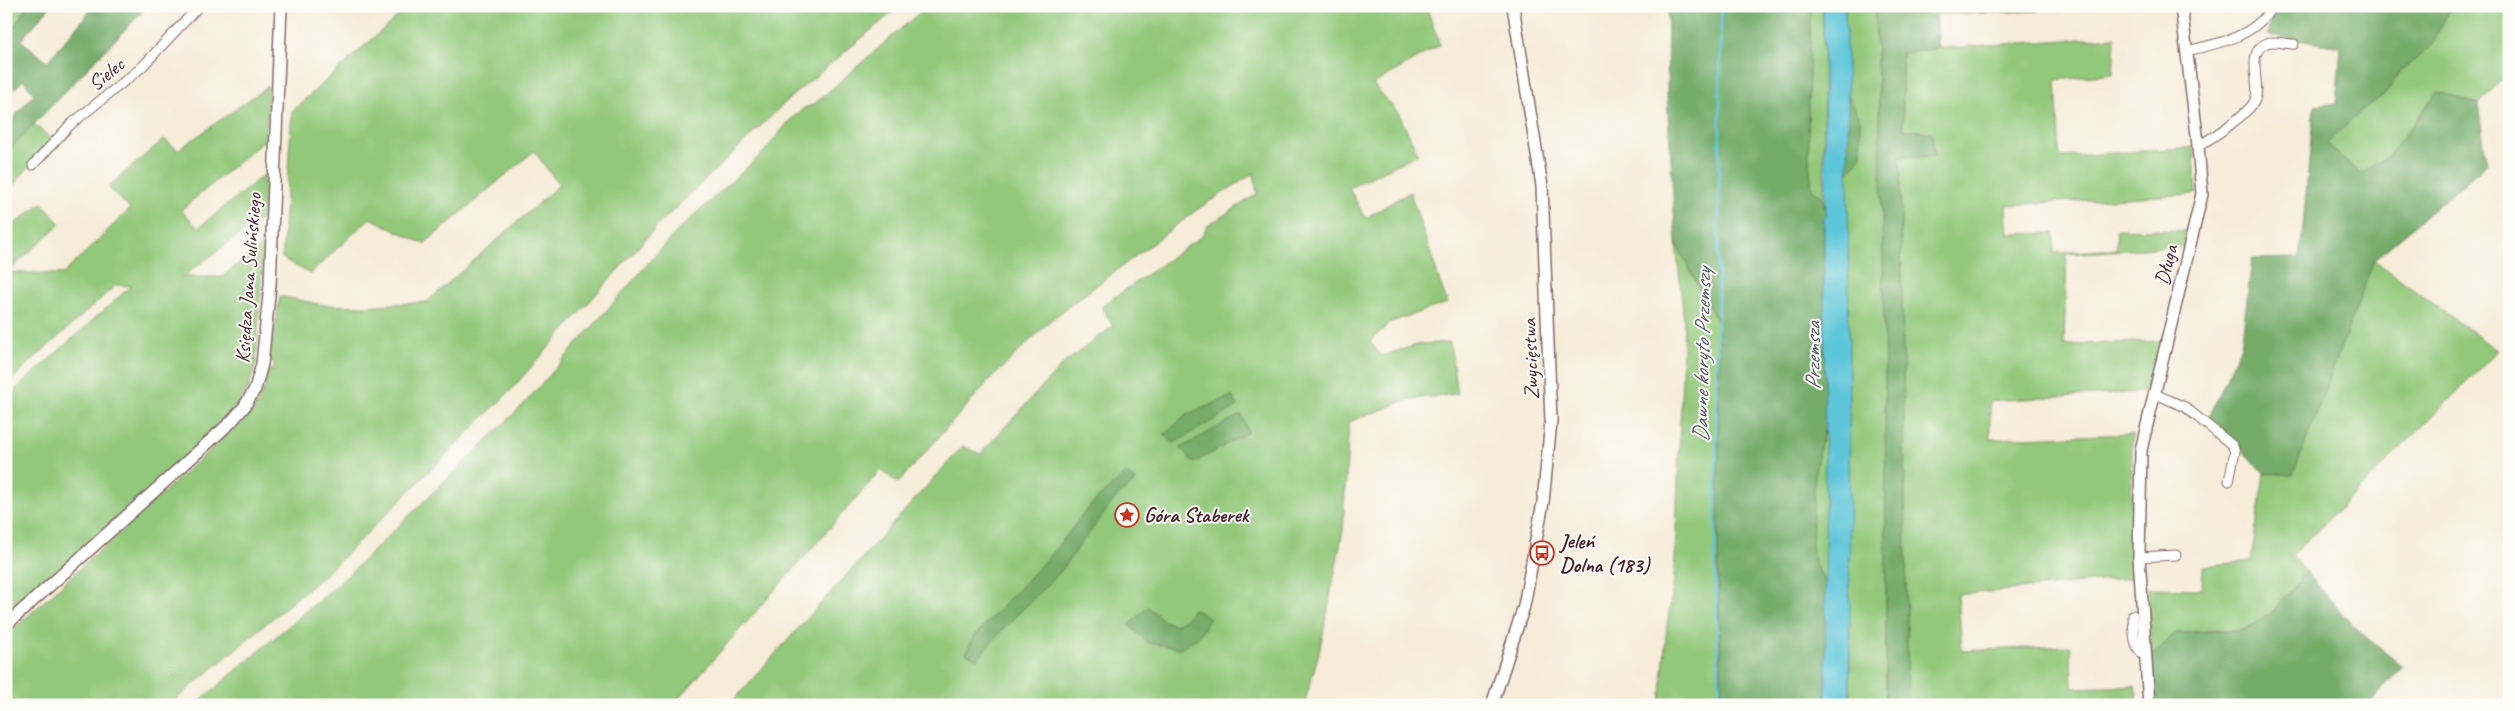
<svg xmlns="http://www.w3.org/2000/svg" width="2515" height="711" viewBox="0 0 2515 711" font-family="Caveat,sans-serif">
	<rect width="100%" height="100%" fill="#fdfcf7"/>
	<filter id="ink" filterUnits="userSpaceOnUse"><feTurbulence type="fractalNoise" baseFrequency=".02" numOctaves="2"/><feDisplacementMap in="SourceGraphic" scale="10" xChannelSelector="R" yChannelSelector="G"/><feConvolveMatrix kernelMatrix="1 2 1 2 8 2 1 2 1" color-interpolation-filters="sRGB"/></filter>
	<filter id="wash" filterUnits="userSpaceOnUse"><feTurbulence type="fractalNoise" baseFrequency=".0096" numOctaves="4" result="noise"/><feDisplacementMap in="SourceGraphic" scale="20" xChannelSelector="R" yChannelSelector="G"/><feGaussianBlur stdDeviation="1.12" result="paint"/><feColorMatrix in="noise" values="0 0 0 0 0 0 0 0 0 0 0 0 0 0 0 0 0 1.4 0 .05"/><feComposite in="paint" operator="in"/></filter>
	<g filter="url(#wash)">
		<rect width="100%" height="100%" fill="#f6ecd8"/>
		<g fill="#92c87a" stroke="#6e7452" fill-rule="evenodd">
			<path d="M 6,6 L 28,6 L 6,38 Z"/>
			<path d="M 409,6 L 900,6 L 792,96 L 658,225 L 509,392 L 329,571 L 169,705 L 6,705 L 6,636 L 255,409 L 265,387 L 268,370 L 274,370 L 274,362 L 269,361 L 280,296 L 323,305 L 362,306 L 427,302 L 559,185 L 534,151 L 424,244 L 370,218 L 310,274 L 282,258 L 292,111 Z"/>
			<path d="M 927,6 L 1426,6 L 1440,45 L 1373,84 L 1399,114 L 1418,154 L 1349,188 L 1365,218 L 1410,192 L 1447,303 L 1391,322 L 1370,341 L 1381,356 L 1420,344 L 1450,342 L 1457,394 L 1410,399 L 1349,422 L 1343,530 L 1320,649 L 1304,705 L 729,705 L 963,446 L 980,454 L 1063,364 L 1113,326 L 1102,306 L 1202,236 L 1207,226 L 1257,194 L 1254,173 L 1198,209 L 1052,319 L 987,383 L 898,483 L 881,470 L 673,705 L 195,705 L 343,580 L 524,404 L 676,232 L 765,151 L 789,121 L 804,108 L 813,105 ZM 1241,415 L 1248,432 L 1194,462 L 1241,414 ZM 1126,474 L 1135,482 L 1117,496 L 1058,574 L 1000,632 L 977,658 L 966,653 L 974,637 L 1054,551 L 1091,505 ZM 1148,607 L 1164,621 L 1175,625 L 1187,618 L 1210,618 L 1198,637 L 1129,625 Z"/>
			<path d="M 1811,6 L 1823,6 L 1824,198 L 1812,189 L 1809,162 L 1808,101 Z"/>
			<path d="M 1845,6 L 1867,6 L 1875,12 C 1886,243 1886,474 1886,705 L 1850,705 L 1847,175 L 1861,157 L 1860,119 L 1848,96 Z"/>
			<path d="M 1901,6 L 2038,6 L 2038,11 L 1936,15 L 1900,13 Z"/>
			<path d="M 2451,6 L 2509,6 L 2509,73 L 2478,104 L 2437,92 L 2391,154 L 2361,174 L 2327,144 L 2355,116 L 2386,93 L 2400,72 L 2432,45 Z"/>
			<path d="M 2115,37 L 2113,74 L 2056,80 L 2060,157 L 2194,147 L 2196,194 L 2006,205 L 2008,234 L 2054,233 L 2054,253 L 2117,249 L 2116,229 L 2187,231 L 2186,246 L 2067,254 L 2064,345 L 2160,341 L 2146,392 L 1990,401 L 1990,439 L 2132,434 L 2131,578 L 1958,595 L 1962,651 L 2071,646 L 2072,688 L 2135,686 L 2139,705 L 1908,705 L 1900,156 L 1935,156 L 1903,130 L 1902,53 L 1939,48 Z"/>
			<path d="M 268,86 L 266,139 L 181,210 L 198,228 L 265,174 L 264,217 L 182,277 L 222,277 L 263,244 L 256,363 L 249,387 L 227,418 L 6,617 L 6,398 L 131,286 L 116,285 L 6,384 L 6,230 L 42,203 L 60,224 L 8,272 L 63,274 L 130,209 L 108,187 L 164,139 L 178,150 Z"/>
			<path d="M 34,124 L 53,140 L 6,193 L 6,153 Z"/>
			<path d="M 1676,243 L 1719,325 L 1718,582 L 1722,705 L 1660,705 L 1667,625 L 1674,581 L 1684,321 Z"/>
			<path d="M 2374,260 L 2498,351 L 2292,556 L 2306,572 L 2271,614 L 2246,629 L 2176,633 L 2151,655 L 2148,588 L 2202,589 L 2203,566 L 2251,561 L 2264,473 L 2293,474 Z"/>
			<path d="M 1825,425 L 1827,585 L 1814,562 L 1812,546 L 1814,473 Z"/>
		</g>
		<g fill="#75ac6a" stroke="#60664a">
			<path d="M 28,6 L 51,6 L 21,40 L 47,62 L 94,6 L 148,6 L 6,153 L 6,126 L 34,94 L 23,80 L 6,99 L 6,38 Z"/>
			<path d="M 1668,6 L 1811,6 L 1808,101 L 1809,162 L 1812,189 L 1824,198 L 1826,214 L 1824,220 L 1825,425 L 1815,471 L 1812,546 L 1814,562 L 1827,585 L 1826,705 L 1722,705 L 1718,582 L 1719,325 L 1676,243 L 1667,97 Z"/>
			<path d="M 1878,6 L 1901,6 L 1901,13 L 1936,15 L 1939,48 L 1902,53 L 1903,129 L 1932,133 L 1935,156 L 1900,156 L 1908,705 L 1886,705 C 1886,474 1886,243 1875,12 Z"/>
			<path d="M 2272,6 L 2451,6 L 2432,45 L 2400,72 L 2386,93 L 2355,116 L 2327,144 L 2361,174 L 2391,154 L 2437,92 L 2478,104 L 2487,164 L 2374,260 L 2293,475 L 2264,473 L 2209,417 L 2241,346 L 2252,259 L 2300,258 L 2314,106 L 2336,103 L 2341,47 L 2268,35 Z"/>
			<path d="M 1848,96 L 1860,119 L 1861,157 L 1847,175 Z"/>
			<path d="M 1232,396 L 1238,406 L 1174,443 L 1164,435 L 1188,414 Z"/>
			<path d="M 1241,414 L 1248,432 L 1194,463 L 1181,448 Z"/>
			<path d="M 1126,473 L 1136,481 L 1117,496 L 1058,574 L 1000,632 L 977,659 L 966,653 L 974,637 L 1054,551 L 1091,505 Z"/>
			<path d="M 2306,572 L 2355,628 L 2403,667 L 2367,705 L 2156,705 L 2151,655 L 2176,633 L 2246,629 L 2271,614 Z"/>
			<path d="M 1148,607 L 1164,621 L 1175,625 L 1187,618 L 1193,609 L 1210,618 L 1198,637 L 1180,648 L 1148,643 L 1129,625 Z"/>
		</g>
		<path fill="#5dc6d9" stroke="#547282" d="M 1823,6 L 1845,6 L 1848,96 L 1850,705 L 1826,705 L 1824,278 L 1824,220 L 1826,214 Z"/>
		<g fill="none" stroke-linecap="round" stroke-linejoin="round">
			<path stroke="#5dc6d9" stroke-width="2.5" d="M 1720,705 L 1715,568 L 1721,6"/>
		</g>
	</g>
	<g filter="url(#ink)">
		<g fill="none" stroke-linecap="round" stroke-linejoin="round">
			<g stroke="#866768" stroke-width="11">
				<g id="minor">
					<path d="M 2186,51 C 2217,44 2256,37 2272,6"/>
					<path d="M 2198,146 C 2211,139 2250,113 2255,100 C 2262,83 2244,52 2267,43 C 2273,40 2286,44 2294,44"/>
					<path d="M 33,165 L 70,125 L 141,68 L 199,6"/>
					<path d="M 2153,393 L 2185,407 L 2232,445 L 2235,451 L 2229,481"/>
					<path d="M 2139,557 L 2176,555"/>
					<path d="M 2133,615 C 2134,631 2132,648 2146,657"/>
				</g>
			</g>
			<g stroke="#866768" stroke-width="14">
				<g id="tertiary">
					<path d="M 6,625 L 231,422 L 244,407 L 255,389 L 262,364 L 270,285 L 281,6"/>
					<path d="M 1492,705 L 1524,606 L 1543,502 L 1551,421 L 1542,186 L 1513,6"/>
					<path d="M 2149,705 L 2139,557 L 2141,450 L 2202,194 L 2197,135 L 2181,6"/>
				</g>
			</g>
			<use href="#minor" stroke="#fff" stroke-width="9"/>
			<use href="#tertiary" stroke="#fff" stroke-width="11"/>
		</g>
	</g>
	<defs>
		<g id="sight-ring" transform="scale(1.25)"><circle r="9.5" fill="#fdfcf7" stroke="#c8321e" stroke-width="1.5"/><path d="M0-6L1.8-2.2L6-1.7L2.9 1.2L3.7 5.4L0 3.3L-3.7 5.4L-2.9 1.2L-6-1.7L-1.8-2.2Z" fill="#c8321e"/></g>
		<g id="bus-ring" transform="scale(1.25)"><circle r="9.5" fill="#fdfcf7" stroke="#c8321e" stroke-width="1.5"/><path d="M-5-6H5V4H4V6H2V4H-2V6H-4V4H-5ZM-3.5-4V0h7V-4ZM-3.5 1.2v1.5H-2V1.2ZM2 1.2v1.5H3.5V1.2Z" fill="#c8321e"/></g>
	</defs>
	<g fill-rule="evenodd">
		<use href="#sight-ring" x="1127" y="515"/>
		<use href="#bus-ring" x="1542" y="553"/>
	</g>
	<g text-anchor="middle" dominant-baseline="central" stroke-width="4" stroke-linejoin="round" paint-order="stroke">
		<g font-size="21" fill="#4a1f2b" stroke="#fdfcf7">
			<text transform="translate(106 74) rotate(-39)">Sielec</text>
			<text transform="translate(2166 265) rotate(-76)">Długa</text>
			<text transform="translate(248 278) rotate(-86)">Księdza Jana Sulińskiego</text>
			<text transform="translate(1530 359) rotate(-92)">Zwycięstwa</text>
		</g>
		<g font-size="21" font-weight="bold" fill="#4a1f2b" stroke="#fdfcf7" text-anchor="start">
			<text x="1144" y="515">Góra Staberek</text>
			<text x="1560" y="541">Jeleń<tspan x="1560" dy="24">Dolna (183)</tspan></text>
		</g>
		<g font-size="22" font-style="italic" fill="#515968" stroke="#fdfcf7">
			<text transform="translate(1702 355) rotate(-89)">Dawne koryto Przemszy</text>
			<text transform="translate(1813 356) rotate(-90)">Przemsza</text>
		</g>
	</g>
	<rect width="2515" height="711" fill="none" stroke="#fdfcf7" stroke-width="25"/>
</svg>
